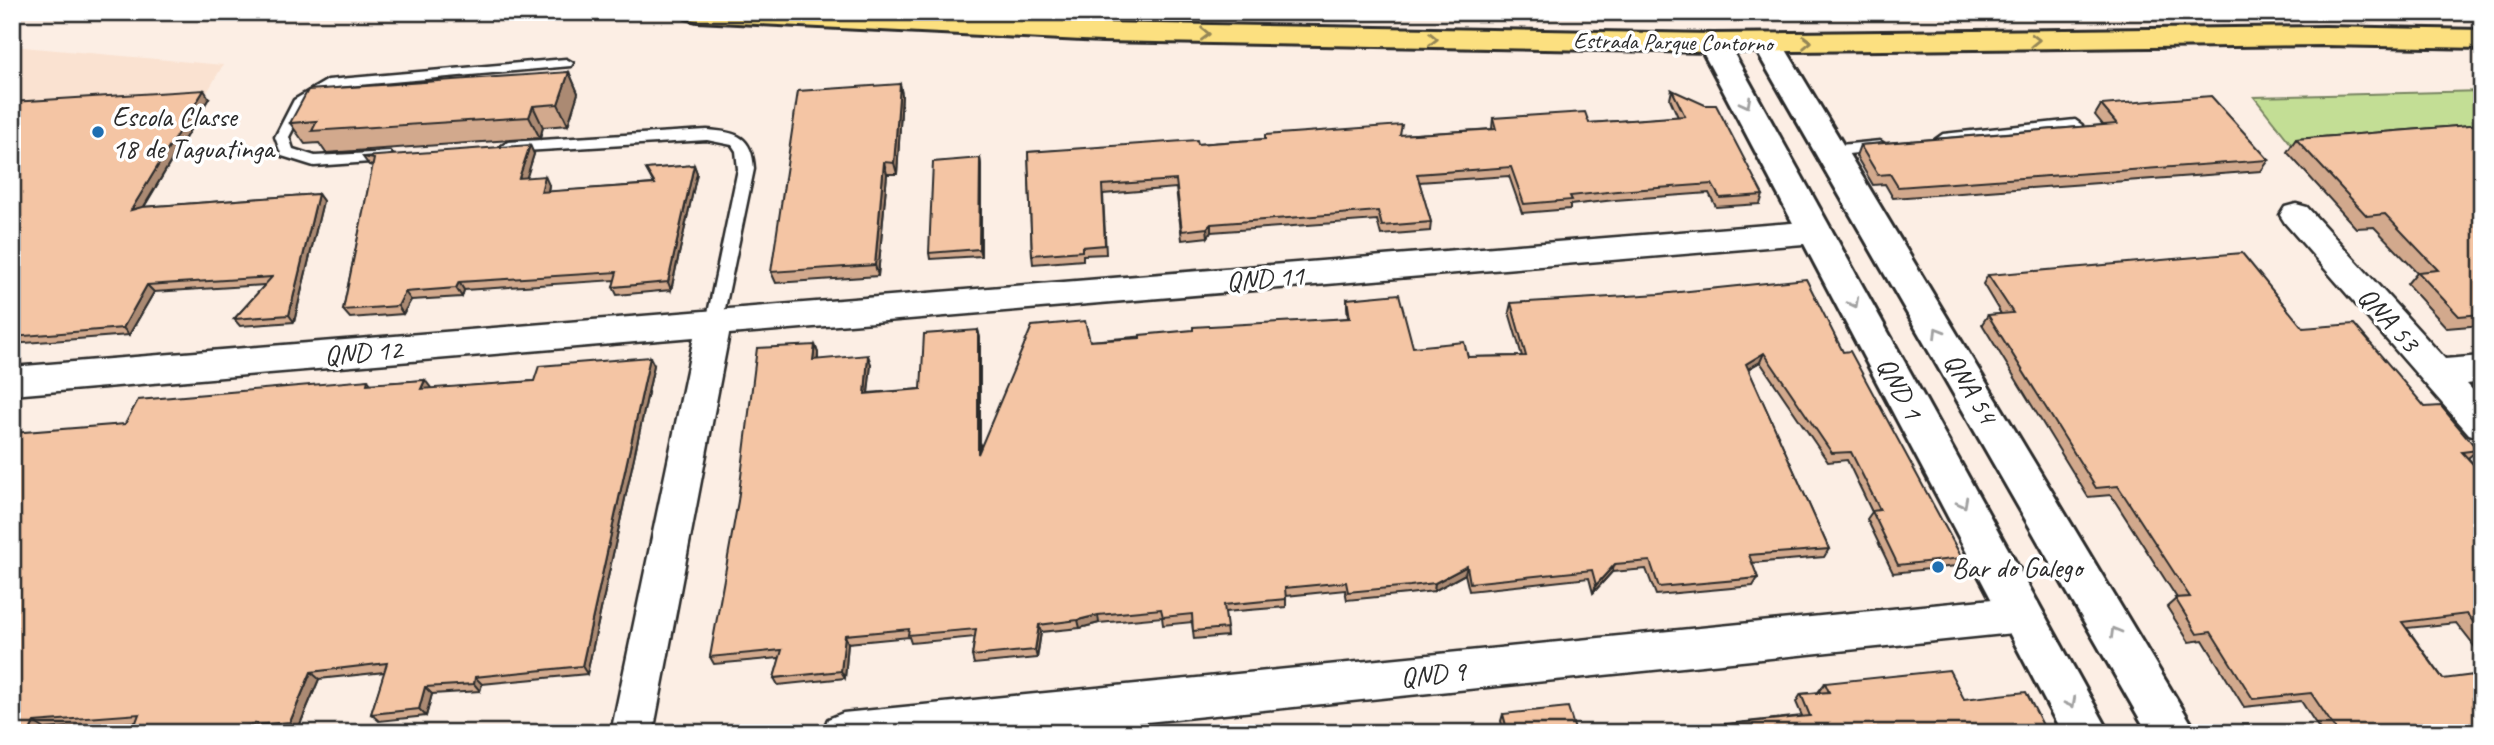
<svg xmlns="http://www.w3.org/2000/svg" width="2494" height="745" viewBox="0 0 2494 745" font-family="Caveat,sans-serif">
	<rect width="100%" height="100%" fill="#fceee4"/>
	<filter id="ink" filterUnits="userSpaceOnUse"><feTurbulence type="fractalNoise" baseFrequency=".0143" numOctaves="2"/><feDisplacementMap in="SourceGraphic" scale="14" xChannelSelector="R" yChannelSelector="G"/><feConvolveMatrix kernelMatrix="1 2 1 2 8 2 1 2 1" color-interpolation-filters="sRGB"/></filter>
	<g filter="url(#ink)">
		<path fill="#fae2d1" d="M 12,46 L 223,65 L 145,199 L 12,209 Z"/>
		<path fill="#c3de95" stroke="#778460" stroke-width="2" d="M 2482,91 L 2482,131 L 2292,145 L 2254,97 Z"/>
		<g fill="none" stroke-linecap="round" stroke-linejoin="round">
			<g stroke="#2b2b2b" stroke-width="5">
				<g id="service">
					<path d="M 566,59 L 573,63 L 571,66 L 336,87 L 305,106 L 289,137 L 293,149 L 315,156 L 390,152 L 393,156 L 390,160 L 385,161 L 314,166 L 282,156 L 275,137 L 294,100 L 328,80 Z"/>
					<path d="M 2075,120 L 2082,125 L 2080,128 L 1943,144 L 1936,139 L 1943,134 Z"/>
					<path d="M 707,130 C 737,132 752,136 754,169 L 722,323 L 714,329 L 706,323 L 738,169 L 736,151 L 732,145 L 707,140 L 508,152 L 500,147 L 508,142 Z"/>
					<path d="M 1880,141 L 1888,146 L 1885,150 L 1830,156 L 1822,151 L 1830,146 Z"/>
				</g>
			</g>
			<g stroke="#2b2b2b" stroke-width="5">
				<g id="minor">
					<path d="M 2296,204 L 2307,207 L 2445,359 L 2482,356 L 2482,382 L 2467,384 L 2482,400 L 2482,438 L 2469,434 L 2285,223 L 2280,215 L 2285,207 Z"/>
					<path d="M 1816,221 L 1827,224 L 1832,232 L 1827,240 L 1816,243 L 729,334 L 653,733 L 611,733 L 694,337 L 12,395 L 12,367 Z"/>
					<path d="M 2023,596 L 2037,601 L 2043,614 L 2037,627 L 2023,632 L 1040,733 L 822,733 L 828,719 L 843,713 Z"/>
				</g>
			</g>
			<g stroke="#2b2b2b" stroke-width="6">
				<g id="secondary">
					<path d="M 1713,34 L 1724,36 L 1728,43 L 2110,733 L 2062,733 L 1698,43 L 1702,36 Z"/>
					<path d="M 1767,34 L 1778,36 L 1782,43 L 2197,733 L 2148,733 L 1752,43 L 1756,36 Z"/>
				</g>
			</g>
			<g stroke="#2b2b2b" stroke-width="6">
				<path id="trunk" d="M 682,12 L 886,12 L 1102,23 L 1713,34 L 2325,27 L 2482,30 L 2482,48 L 2325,45 L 1713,52 L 1102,41 L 697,21 L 686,18 Z"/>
			</g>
			<use href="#service" fill="#fff" fill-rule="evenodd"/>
			<use href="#minor" fill="#fff" fill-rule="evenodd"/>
			<use href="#secondary" fill="#fff" fill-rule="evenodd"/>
			<use href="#trunk" fill="#fce080" fill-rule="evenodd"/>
		</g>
		<g fill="#d2a98d" stroke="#2b2b2b" stroke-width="2">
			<path d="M 569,72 L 578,93 L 568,125 L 543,127 L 540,138 L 326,153 L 319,143 L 305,144 L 290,123 Z"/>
			<path d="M 900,84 L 902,95 L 897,174 L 887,174 L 878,276 L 776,283 L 771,272 Z"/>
			<path d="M 1672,90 L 1763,195 L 1760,204 L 1716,207 L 1709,193 L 1615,200 L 1570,205 L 1570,209 L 1522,213 L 1509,176 L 1419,182 L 1431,222 L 1430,231 L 1381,235 L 1377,220 L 1211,232 L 1208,237 L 1182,240 L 1176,188 L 1103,194 L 1106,254 L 1083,255 L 1083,260 L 1033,264 L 1032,255 L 1028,152 L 1198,144 L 1265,139 L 1265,135 L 1401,135 L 1492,129 L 1493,118 L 1589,123 L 1678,117 L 1670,99 Z"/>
			<path d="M 209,98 L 144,207 L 318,194 L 323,201 L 294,322 L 240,326 L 234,319 L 265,285 L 154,292 L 129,335 L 12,344 L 12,102 Z"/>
			<path d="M 2101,105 L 2269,160 L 2261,171 L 1893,198 L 1885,184 L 1873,185 L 1856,156 L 1860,145 L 2103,125 L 2095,115 Z"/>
			<path d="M 2482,124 L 2482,325 L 2447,328 L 2407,284 L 2417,272 L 2374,227 L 2356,228 L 2287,152 L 2296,139 Z"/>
			<path d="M 534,154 L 526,178 L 549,185 L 548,192 L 654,184 L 646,169 L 694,165 L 697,173 L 671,290 L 617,295 L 613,287 L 615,280 L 464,290 L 462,297 L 411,300 L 403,314 L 350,318 L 343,310 L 373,166 L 369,165 L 363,157 Z"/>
			<path d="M 980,158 L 981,165 L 981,256 L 930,259 L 929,253 Z"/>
			<path d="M 1988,275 L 2303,328 L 2425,407 L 2478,450 L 2468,458 L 2482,474 L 2482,656 L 2456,623 L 2407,628 L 2482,733 L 2322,733 L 2301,701 L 2244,707 L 2203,640 L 2189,642 L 2167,607 L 2177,598 L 2111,495 L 2088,497 L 1982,324 L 1988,315 L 2001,314 L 1983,284 Z"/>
			<path d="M 1347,299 L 1413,347 L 1468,357 L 1522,356 L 1509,312 L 1511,303 L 1843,352 L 1962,558 L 1956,566 L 1893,573 L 1867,519 L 1872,512 L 1847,460 L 1828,462 L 1760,362 L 1748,369 L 1829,549 L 1824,557 L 1752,563 L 1758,578 L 1753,586 L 1656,595 L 1646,569 L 1612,572 L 1593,593 L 1589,578 L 1469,591 L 1465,574 L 1434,591 L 1408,594 L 1347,600 L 1345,590 L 1286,596 L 1286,607 L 1225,612 L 1227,636 L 1194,639 L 1192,622 L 1163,625 L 1162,617 L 1099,623 L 1080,628 L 1041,632 L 1037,658 L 974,664 L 972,656 L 975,637 L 911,643 L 909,637 L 848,643 L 845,678 L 778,685 L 774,678 L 780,658 L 714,664 L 710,657 L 815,345 L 818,353 L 818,360 L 871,364 L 868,393 L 921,389 L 978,330 L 980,338 L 980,449 L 1090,341 L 1348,318 L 1347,307 Z"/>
			<path d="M 654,365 L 587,674 L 482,684 L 480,691 L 432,694 L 426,716 L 379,721 L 371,714 L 385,672 L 319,679 L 298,729 L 251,733 L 132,733 L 136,722 L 45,729 L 12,733 L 125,424 L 368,380 L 371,384 L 425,380 L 430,389 L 534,381 Z"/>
			<path d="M 1825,683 L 1964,699 L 2047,733 L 1704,733 L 1708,726 L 1802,716 L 1796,702 L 1801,694 L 1820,692 L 1819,691 Z"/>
			<path d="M 1503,714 L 1576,733 L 1504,733 L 1501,721 Z"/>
		</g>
		<g fill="#ab8a73" stroke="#2b2b2b" stroke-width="2">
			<path d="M 569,72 L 578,93 L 568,125 L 558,104 Z"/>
			<path d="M 900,84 L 902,95 L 897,174 L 894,163 Z"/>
			<path d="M 204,90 L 209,98 L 137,218 L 131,210 Z"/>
			<path d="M 533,106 L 543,127 L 540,138 L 529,117 Z"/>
			<path d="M 530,145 L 534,154 L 524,186 L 519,178 Z"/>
			<path d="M 980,158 L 981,165 L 981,256 L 979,249 Z"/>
			<path d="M 884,162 L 887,174 L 878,276 L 875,265 Z"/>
			<path d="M 694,165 L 697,173 L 671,290 L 668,282 Z"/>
			<path d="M 545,176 L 549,185 L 546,201 L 541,192 Z"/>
			<path d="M 318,194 L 323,201 L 294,322 L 289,315 Z"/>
			<path d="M 1211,224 L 1211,232 L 1208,237 L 1207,228 Z"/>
			<path d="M 459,282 L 464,290 L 462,297 L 456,288 Z"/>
			<path d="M 147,285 L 154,292 L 129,335 L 123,328 Z"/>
			<path d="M 405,292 L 411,300 L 403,314 L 398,306 Z"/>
			<path d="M 978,330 L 980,338 L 980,463 L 978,454 Z"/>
			<path d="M 815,345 L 818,353 L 817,369 L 813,360 Z"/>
			<path d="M 1764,353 L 1760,362 L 1742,372 L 1746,364 Z"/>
			<path d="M 868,355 L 871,364 L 867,402 L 865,394 Z"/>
			<path d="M 650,357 L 654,365 L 587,674 L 582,666 Z"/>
			<path d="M 425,380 L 431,388 L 427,398 L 421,389 Z"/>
			<path d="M 1615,564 L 1612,572 L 1593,593 L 1596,585 Z"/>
			<path d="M 1467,566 L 1465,574 L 1434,591 L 1435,583 Z"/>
			<path d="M 1098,615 L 1099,623 L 1080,628 L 1078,620 Z"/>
			<path d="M 1039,625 L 1041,632 L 1037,658 L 1035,650 Z"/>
			<path d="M 845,635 L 848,643 L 845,678 L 841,671 Z"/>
			<path d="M 311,672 L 319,679 L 298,729 L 290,722 Z"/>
			<path d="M 475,677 L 482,684 L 480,691 L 474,684 Z"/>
			<path d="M 425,687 L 432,694 L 426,716 L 419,709 Z"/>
			<path d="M 34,722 L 45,729 L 43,733 L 29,733 Z"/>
		</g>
		<g fill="#f4c5a4" stroke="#2b2b2b" stroke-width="2">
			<path d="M 569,72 L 558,104 L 533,106 L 529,117 L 312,131 L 317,121 L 290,123 L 308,90 Z"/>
			<path d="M 900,84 L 894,163 L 884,162 L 875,265 L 771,272 L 798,91 Z"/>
			<path d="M 204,90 L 131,210 L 142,207 L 318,194 L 289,315 L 234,319 L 272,277 L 147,285 L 123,328 L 12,337 L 12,102 Z"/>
			<path d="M 1672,90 L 1705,105 L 1716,105 L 1763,195 L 1720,198 L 1712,184 L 1617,191 L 1570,196 L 1572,200 L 1524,204 L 1511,167 L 1417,174 L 1431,222 L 1382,226 L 1378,211 L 1211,224 L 1207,228 L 1182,231 L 1176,180 L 1102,185 L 1105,245 L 1082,247 L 1082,251 L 1032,255 L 1028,152 L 1197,140 L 1198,144 L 1265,139 L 1265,135 L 1402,125 L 1400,135 L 1496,129 L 1493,118 L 1585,112 L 1589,123 L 1685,116 Z"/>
			<path d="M 2211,96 L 2269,160 L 1898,187 L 1890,174 L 1878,175 L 1860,145 L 2117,124 L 2101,105 Z"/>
			<path d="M 2482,124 L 2482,314 L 2459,316 L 2418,272 L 2438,270 L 2385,214 L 2367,216 L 2296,139 Z"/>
			<path d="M 530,145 L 519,178 L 545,176 L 541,192 L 655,184 L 646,169 L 694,165 L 668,282 L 613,287 L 617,272 L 459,282 L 456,288 L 405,292 L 398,306 L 343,310 L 374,159 L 363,157 Z"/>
			<path d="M 980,158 L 979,249 L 929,253 L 933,162 Z"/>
			<path d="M 2242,253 L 2303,328 L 2354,324 L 2425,407 L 2441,406 L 2478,450 L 2462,452 L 2482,474 L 2482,633 L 2467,614 L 2402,622 L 2443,679 L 2482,674 L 2482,733 L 2338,733 L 2311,693 L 2253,699 L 2211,632 L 2197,634 L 2175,598 L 2190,597 L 2118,486 L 2096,488 L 1988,315 L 2013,313 L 1988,275 Z"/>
			<path d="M 1806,279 L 1843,352 L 1850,351 L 1962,558 L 1898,565 L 1872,511 L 1880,510 L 1851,452 L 1832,453 L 1764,353 L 1746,364 L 1829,549 L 1749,555 L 1758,578 L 1659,587 L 1650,561 L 1615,564 L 1596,585 L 1592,570 L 1470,583 L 1467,566 L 1435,583 L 1410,586 L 1348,592 L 1346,582 L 1285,588 L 1286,599 L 1224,605 L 1227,628 L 1193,631 L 1192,614 L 1163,617 L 1161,609 L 1098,615 L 1078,620 L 1039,625 L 1035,650 L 972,656 L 976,629 L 908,635 L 909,629 L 845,635 L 841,671 L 774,678 L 782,650 L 710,657 L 738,501 L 757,348 L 815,345 L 813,360 L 868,355 L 865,394 L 921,389 L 924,334 L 978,330 L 978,454 L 1032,326 L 1085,321 L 1090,341 L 1140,338 L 1140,335 L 1193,330 L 1193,327 L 1350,318 L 1347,299 L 1399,294 L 1413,347 L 1464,342 L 1468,357 L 1526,356 L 1511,303 L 1660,294 Z"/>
			<path d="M 650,357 L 582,666 L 475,677 L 474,684 L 425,687 L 419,709 L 371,714 L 387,663 L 311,672 L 290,722 L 162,733 L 132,733 L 139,714 L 34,722 L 29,733 L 12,733 L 12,433 L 125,424 L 138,400 L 368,380 L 367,384 L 425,380 L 421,389 L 534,381 L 539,366 Z"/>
			<path d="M 1949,670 L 1964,699 L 2026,692 L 2047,733 L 1711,733 L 1708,726 L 1810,716 L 1801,694 L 1829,692 L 1825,683 Z"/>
			<path d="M 1568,707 L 1576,733 L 1508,733 L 1503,714 Z"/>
			<path d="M 1641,731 L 1642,733 L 1624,733 Z"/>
		</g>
		<defs><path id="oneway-chevron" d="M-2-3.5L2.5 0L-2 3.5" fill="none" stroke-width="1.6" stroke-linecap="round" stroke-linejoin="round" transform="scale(1.75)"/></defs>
		<g stroke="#948656">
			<use href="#oneway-chevron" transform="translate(1205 34) rotate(1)"/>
			<use href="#oneway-chevron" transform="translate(1433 39) rotate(1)"/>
			<use href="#oneway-chevron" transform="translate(2035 40) rotate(-1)"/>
			<use href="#oneway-chevron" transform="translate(1807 42) rotate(-1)"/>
		</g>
		<g stroke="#a0a0a0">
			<use href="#oneway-chevron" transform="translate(1746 103) rotate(62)"/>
			<use href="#oneway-chevron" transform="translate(1854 303) rotate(62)"/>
			<use href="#oneway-chevron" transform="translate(1938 332) rotate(-121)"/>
			<use href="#oneway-chevron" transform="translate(1963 503) rotate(62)"/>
			<use href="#oneway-chevron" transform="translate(2115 632) rotate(-120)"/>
			<use href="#oneway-chevron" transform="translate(2071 703) rotate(62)"/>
		</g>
	</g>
	<g fill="#1f6fb2" stroke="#fff" stroke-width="2.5">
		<circle cx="98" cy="132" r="7"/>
		<circle cx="1938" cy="567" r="7"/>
	</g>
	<g text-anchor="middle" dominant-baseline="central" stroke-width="7" stroke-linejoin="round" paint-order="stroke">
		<g font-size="23" fill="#2b2b2b" stroke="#fff">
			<text transform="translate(1673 42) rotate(1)">Estrada Parque Contorno</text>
		</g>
		<g font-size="28" fill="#2b2b2b" stroke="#fff" text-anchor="start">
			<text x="112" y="116">Escola Classe<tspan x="112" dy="32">18 de Taguatinga</tspan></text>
			<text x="1952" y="567">Bar do Galego</text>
		</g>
		<g font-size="28" fill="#2b2b2b" stroke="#fff">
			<text transform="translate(1265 278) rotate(-5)">QND 11</text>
			<text transform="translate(2389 319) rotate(48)">QNA 53</text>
			<text transform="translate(363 352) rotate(-5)">QND 12</text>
			<text transform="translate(1900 388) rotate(62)">QND 1</text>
			<text transform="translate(1971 388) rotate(59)">QNA 54</text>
			<text transform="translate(1433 674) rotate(-6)">QND 9</text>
		</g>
	</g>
	<rect width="2494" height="745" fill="none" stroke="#fff" stroke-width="42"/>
	<rect x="21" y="21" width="2452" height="703" fill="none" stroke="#2b2b2b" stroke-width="2.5" filter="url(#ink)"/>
</svg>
